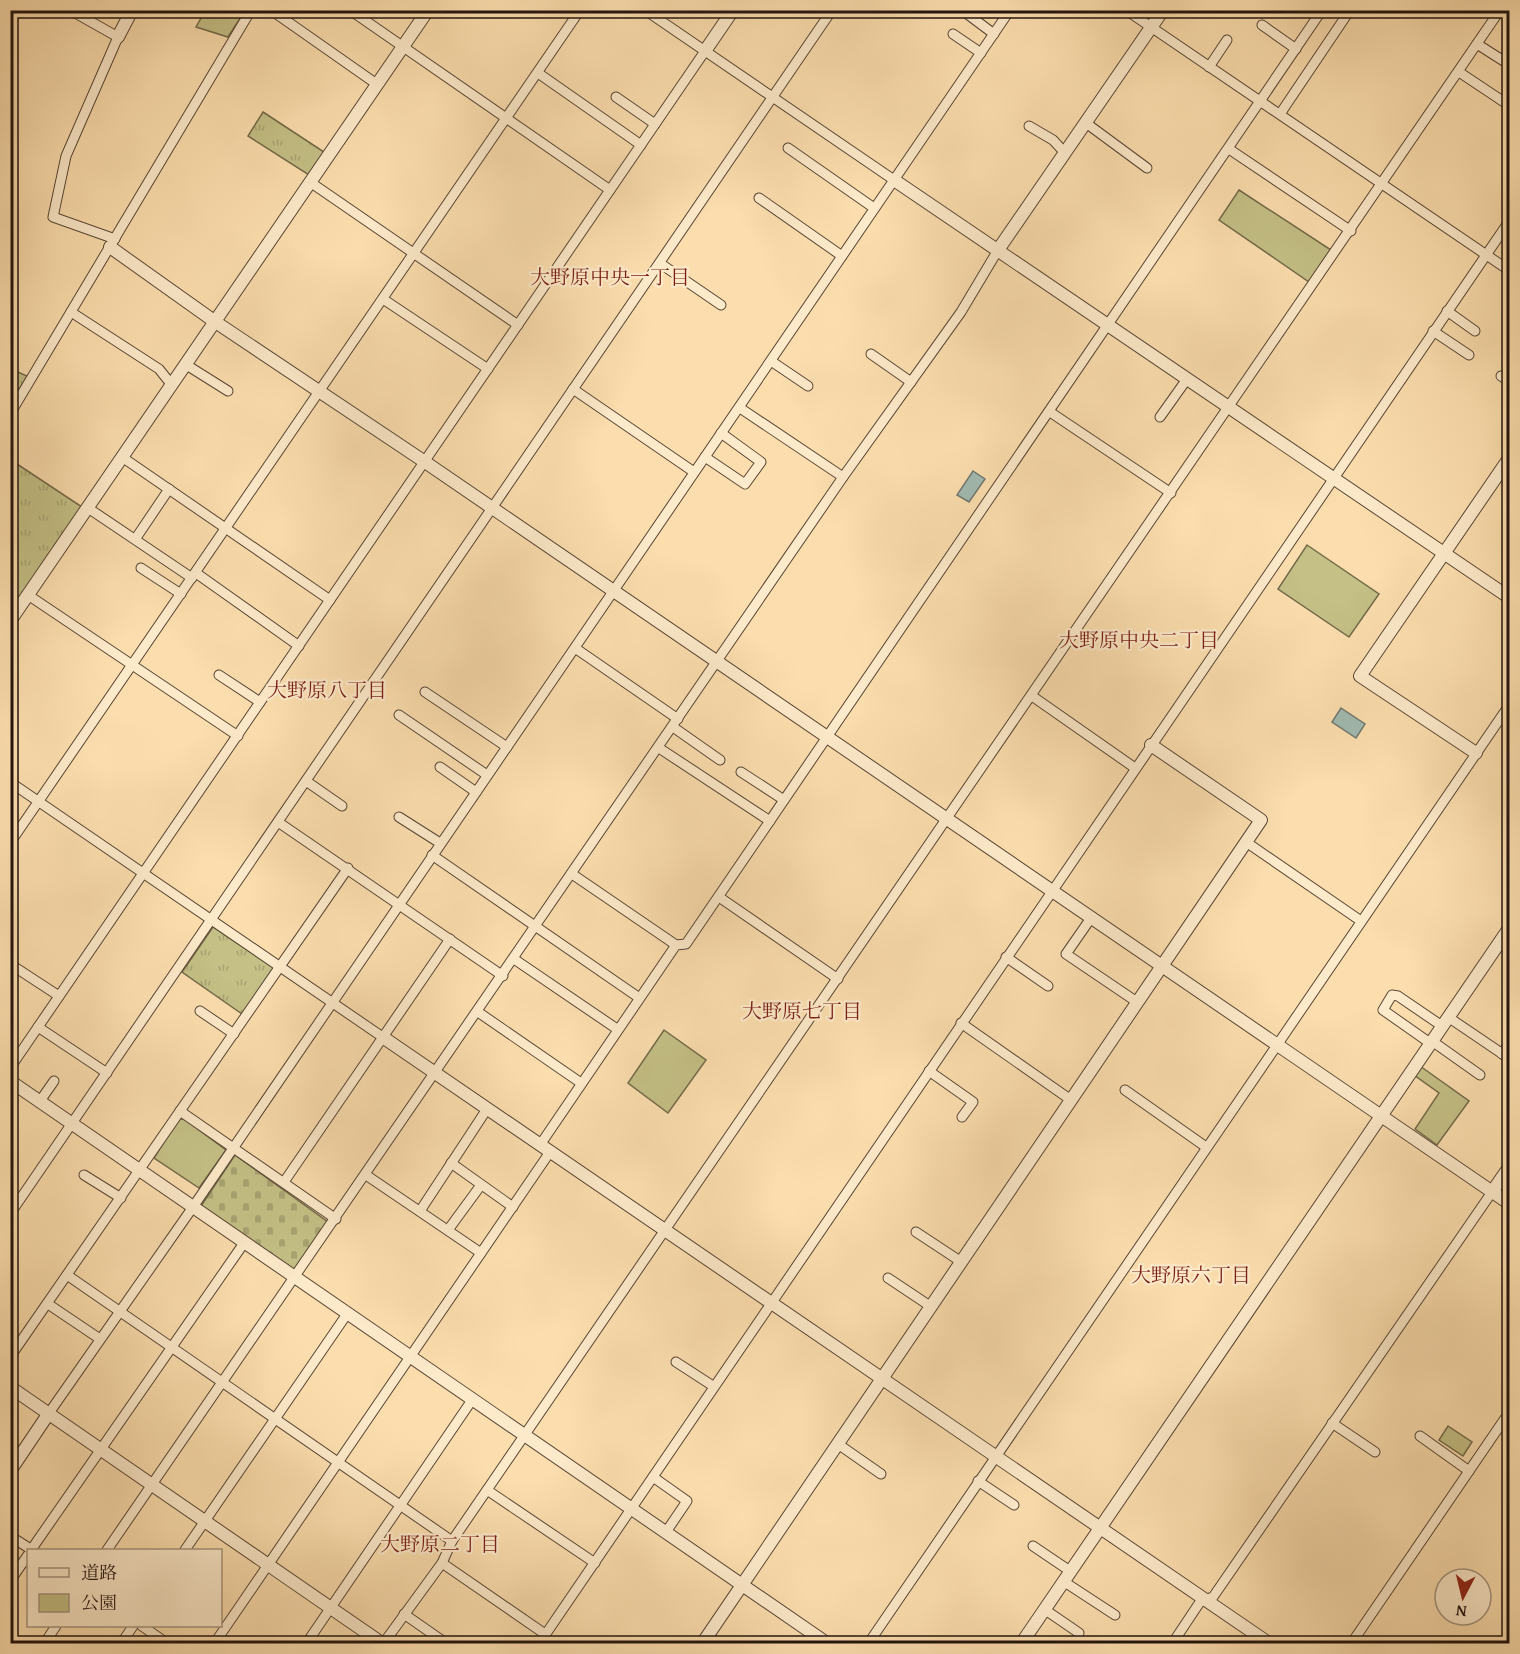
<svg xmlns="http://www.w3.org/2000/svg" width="1520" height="1654" viewBox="0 0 1520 1654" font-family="'Gentium Book Plus','Noto Serif JP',serif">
	<defs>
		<pattern id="grass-tufts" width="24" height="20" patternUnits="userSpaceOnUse" patternTransform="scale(1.5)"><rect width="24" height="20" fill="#c4c086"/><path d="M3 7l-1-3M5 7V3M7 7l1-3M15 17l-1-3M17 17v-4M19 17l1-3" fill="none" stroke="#a8a472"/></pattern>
		<pattern id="cemetery-stones" width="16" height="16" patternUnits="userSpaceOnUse" patternTransform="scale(1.5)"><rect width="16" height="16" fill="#c4c086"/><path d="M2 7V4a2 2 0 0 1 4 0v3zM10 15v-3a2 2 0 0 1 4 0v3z" fill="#a8a472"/></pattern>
	</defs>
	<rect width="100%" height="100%" fill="#fcdeae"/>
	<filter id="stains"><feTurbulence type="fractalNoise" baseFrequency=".00333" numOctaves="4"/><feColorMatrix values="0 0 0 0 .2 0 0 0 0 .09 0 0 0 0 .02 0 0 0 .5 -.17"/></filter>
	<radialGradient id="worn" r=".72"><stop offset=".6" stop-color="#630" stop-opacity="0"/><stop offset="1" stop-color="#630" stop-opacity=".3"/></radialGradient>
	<g fill="url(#grass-tufts)" stroke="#736a4a" stroke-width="1.5">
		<path d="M 263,112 L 324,152 L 309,175 L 248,136 Z"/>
		<path d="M 11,369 L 27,376 L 11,404 Z"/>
		<path d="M 11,460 L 82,507 L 11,612 Z"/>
		<path d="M 213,927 L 274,968 L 242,1014 L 182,972 Z"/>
	</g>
	<path fill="url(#cemetery-stones)" stroke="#736a4a" stroke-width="1.5" d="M 235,1155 L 328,1222 L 297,1268 L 292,1270 L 201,1206 Z"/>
	<g fill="#c4c086" stroke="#736a4a" stroke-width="1.5">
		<path d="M 205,11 L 205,10 L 245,11 L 228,37 L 196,27 Z"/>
		<path d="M 1239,190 L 1331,250 L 1309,282 L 1219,220 Z"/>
		<path d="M 1307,545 L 1379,594 L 1349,637 L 1278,589 Z"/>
		<path d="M 664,1030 L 706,1060 L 668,1113 L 628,1083 Z"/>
		<path d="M 1420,1066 L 1469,1101 L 1437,1145 L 1415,1129 L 1439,1093 L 1414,1075 Z"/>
		<path d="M 178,1119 L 184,1119 L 226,1150 L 199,1188 L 154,1158 Z"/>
		<path d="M 1448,1426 L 1472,1442 L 1463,1456 L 1439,1440 Z"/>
	</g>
	<g fill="#a1bbb2" stroke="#6e7870" stroke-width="1.5">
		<path d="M 973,471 L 985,479 L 969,502 L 957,495 Z"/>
		<path d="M 1341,708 L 1365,724 L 1356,738 L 1332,722 Z"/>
	</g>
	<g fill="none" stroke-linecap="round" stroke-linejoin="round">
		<g stroke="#584635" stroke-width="11">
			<g id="minor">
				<path d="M 70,10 L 118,37 L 66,156 L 53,217 L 115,239"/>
				<path d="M 271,10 L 378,85"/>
				<path d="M 350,10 L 610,190"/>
				<path d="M 645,10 L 894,180"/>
				<path d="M 962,10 L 994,34"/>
				<path d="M 1126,10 L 1510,271"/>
				<path d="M 1262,25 L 1296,49"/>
				<path d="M 953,34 L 981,53"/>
				<path d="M 1477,44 L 1510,65"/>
				<path d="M 1209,67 L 1227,40"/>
				<path d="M 1459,72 L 1510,106"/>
				<path d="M 538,73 L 641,145"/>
				<path d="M 616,97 L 655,124"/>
				<path d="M 1280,114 L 1350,10"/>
				<path d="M 1086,123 L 1147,168"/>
				<path d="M 1029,126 L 1053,140 L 1065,153"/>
				<path d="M 788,148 L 874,208"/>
				<path d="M 1229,149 L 1351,231"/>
				<path d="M 310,182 L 518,325"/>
				<path d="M 759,198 L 842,256"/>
				<path d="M 661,264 L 721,305"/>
				<path d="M 383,299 L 488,369"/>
				<path d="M 1447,311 L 1475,331"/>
				<path d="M 71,312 L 159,369 L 171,384"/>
				<path d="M 1433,331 L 1469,355"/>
				<path d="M 871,354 L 911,382"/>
				<path d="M 771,361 L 808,386"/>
				<path d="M 185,364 L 228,391"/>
				<path d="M 1501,376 L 1510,382"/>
				<path d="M 573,389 L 694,472"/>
				<path d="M 740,408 L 843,477"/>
				<path d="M 1050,412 L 1171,493"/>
				<path d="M 10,414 L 251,10"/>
				<path d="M 1160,417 L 1187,379"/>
				<path d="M 122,457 L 330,600"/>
				<path d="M 705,457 L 745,484 L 761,462 L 721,433"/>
				<path d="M 88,508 L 192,578"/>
				<path d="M 136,538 L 169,489"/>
				<path d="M 141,568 L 181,594"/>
				<path d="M 196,573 L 299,646"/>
				<path d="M 28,595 L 238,736"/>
				<path d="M 575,648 L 678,719"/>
				<path d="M 219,675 L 260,702"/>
				<path d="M 425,692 L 507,747"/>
				<path d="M 1032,696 L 1135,768"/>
				<path d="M 399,715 L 487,775"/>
				<path d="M 673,727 L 720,760"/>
				<path d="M 659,748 L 770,821"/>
				<path d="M 440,767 L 476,792"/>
				<path d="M 741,772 L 784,800"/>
				<path d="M 306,781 L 342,806"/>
				<path d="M 10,782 L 384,1038"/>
				<path d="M 399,817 L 440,843"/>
				<path d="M 278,822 L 503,976"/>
				<path d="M 1246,842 L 1361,921"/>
				<path d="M 10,843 L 580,10"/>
				<path d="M 432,855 L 638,997"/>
				<path d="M 572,874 L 676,945"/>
				<path d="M 719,897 L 838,979"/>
				<path d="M 1091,918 L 1066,954 L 1137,1002"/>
				<path d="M 1006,957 L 1048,986"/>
				<path d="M 514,959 L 617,1029"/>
				<path d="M 10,964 L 59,996"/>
				<path d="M 200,1011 L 234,1034"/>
				<path d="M 478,1012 L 581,1083"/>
				<path d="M 1448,1017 L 1510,1059"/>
				<path d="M 961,1023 L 1071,1100"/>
				<path d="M 38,1027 L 107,1073"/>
				<path d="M 1432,1041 L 1480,1075"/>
				<path d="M 1430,1043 L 1383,1010 L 1392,995 L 1398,996 L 1442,1026"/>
				<path d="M 1502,1054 L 1510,1042"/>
				<path d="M 10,1068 L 705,51"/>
				<path d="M 929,1071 L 973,1102 L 962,1117"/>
				<path d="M 1125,1090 L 1206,1147"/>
				<path d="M 40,1101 L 54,1081"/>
				<path d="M 180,1111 L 336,1219"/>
				<path d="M 540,1145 L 676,945 L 686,944 L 1322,10"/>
				<path d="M 451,1163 L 513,1207"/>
				<path d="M 84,1175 L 121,1198"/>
				<path d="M 366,1175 L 481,1253"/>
				<path d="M 284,1182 L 450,939"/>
				<path d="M 420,1211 L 487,1109"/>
				<path d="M 10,1214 L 832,10"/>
				<path d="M 448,1230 L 481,1185"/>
				<path d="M 916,1232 L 960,1261"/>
				<path d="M 67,1275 L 452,1541"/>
				<path d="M 888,1278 L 930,1306"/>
				<path d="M 48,1304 L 100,1339"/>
				<path d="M 10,1357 L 348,868"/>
				<path d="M 676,1362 L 713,1386"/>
				<path d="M 49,1413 L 193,1207 L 1010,10"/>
				<path d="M 1332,1423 L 1375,1452"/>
				<path d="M 1420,1436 L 1469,1471"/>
				<path d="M 838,1444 L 881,1474"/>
				<path d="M 653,1477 L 687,1501 L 666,1532"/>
				<path d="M 978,1481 L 1014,1505"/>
				<path d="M 487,1490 L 595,1563"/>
				<path d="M 10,1536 L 32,1550"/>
				<path d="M 1033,1546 L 1070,1571"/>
				<path d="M 31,1550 L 244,1243"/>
				<path d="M 107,1550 L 843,477 L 961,312 L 998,250"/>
				<path d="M 185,1550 L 347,1314"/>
				<path d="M 442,1563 L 545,1634"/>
				<path d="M 10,1581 L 28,1555"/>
				<path d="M 1063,1581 L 1115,1615"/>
				<path d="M 1044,1609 L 1079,1633"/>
				<path d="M 404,1614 L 447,1644"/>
				<path d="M 142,1626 L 168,1644"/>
				<path d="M 44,1644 L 56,1626"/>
				<path d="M 121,1644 L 133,1626"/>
				<path d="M 214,1644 L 550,1152"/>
				<path d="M 306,1644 L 472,1400"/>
				<path d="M 383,1644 L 442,1563 L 452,1541 L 1500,10"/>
				<path d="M 539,1644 L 1510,220"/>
				<path d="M 868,1644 L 1510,704"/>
				<path d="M 1172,1644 L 1200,1602 L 1213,1597 L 1492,1192"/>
				<path d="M 1351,1644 L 1510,1411"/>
			</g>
		</g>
		<g stroke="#584635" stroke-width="14">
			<g id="tertiary">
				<path d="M 118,37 L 132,10"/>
				<path d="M 705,51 L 733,10"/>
				<path d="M 894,180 L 1510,598"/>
				<path d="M 110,247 L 214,321 L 425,462 L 1510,1204"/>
				<path d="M 998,250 L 1163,10"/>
				<path d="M 10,621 L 428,10"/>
				<path d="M 1476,753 L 1360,676 L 1510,457"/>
				<path d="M 384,1038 L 1270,1644"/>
				<path d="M 10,1081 L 828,1644"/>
				<path d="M 1492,1192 L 1510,1166"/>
				<path d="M 10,1387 L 383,1644"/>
				<path d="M 10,1471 L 49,1413"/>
				<path d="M 702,1644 L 1261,820 L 1151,745"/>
				<path d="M 1021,1644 L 1510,927"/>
				<path d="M 1504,1644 L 1510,1636"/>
			</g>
		</g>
		<use href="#minor" stroke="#fdeaca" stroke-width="9"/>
		<use href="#tertiary" stroke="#fdeaca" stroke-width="12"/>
	</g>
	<g text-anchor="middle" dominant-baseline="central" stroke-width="4.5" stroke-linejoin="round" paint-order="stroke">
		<g font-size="20" fill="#7a1f14" stroke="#fdeaca">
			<text x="610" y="276">大野原中央一丁目</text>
			<text x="1139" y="639">大野原中央二丁目</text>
			<text x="327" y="689">大野原八丁目</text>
			<text x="802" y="1010">大野原七丁目</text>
			<text x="1191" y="1274">大野原六丁目</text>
			<text x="440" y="1543">大野原二丁目</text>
		</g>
	</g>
	<rect width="1520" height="1654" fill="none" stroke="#fcdeae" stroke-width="36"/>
	<rect x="12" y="12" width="1496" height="1630" fill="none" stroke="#22130d" stroke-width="3"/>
	<rect x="18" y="18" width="1484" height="1618" fill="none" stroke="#22130d" stroke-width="1.5"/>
	<rect x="27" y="1549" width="195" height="78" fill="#fdeaca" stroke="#a5947e" stroke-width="1.5"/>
	<rect x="39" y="1568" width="30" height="9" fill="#fdeaca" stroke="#a5947e" stroke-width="1.5"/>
	<text x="81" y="1579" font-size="18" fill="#22130d">道路</text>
	<rect x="39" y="1594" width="30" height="18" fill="#c4c086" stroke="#a5947e" stroke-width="1.5"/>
	<text x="81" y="1609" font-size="18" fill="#22130d">公園</text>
	<g transform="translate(1463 1597) rotate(187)"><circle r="28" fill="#fdeaca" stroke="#a5947e" stroke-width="1.5"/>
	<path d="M0-4.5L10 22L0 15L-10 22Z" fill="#8f2418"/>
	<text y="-9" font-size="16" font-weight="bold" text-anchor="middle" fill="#22130d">N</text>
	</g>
	<rect width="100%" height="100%" filter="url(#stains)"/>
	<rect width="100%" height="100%" fill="url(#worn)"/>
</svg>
